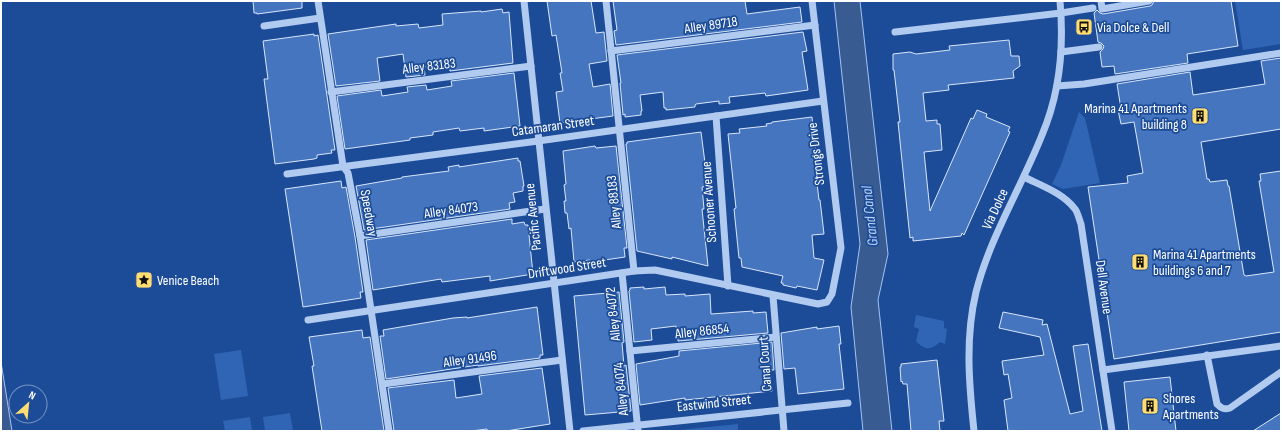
<svg xmlns="http://www.w3.org/2000/svg" width="1282" height="432" viewBox="0 0 1282 432" font-family="'Sofia Sans Condensed',sans-serif">
	<rect width="100%" height="100%" fill="#1c4c98"/>
	<g fill="#3065b5">
		<path d="M 1235,1 L 1281,1 L 1281,44 L 1243,50 Z"/>
		<path d="M 1079,112 L 1085,118 L 1100,183 L 1063,189 L 1052,184 L 1061,165 Z"/>
		<path d="M 916,315 L 944,321 L 944,328 L 947,329 L 945,344 L 940,342 C 930,351 925,350 916,341 L 919,329 L 914,327 Z"/>
		<path d="M 241,350 L 248,396 L 221,400 L 214,354 Z"/>
		<path d="M 290,413 L 293,431 L 265,431 L 263,417 Z"/>
		<path d="M 250,417 L 252,431 L 225,431 L 223,421 Z"/>
		<path d="M 738,424 L 738,431 L 670,431 Z"/>
	</g>
	<g fill="#385b92" stroke="#a4c4f2">
		<path d="M 834,1 L 860,1 L 888,254 L 878,300 L 892,431 L 863,431 L 851,307 L 860,244 Z"/>
		<path d="M 1,362 L 12,431 L 1,431 Z"/>
	</g>
	<g fill="#4475be" stroke="#d8e6fb">
		<path d="M 253,1 L 302,1 L 302,8 L 257,14 L 257,13 L 254,13 Z"/>
		<path d="M 547,1 L 591,1 L 596,33 L 604,32 L 607,61 L 589,64 L 593,87 L 610,84 L 613,116 L 560,123 L 556,92 L 563,91 L 560,73 L 562,73 L 556,35 L 552,36 Z"/>
		<path d="M 613,1 L 745,1 L 747,14 L 800,7 L 802,22 L 616,45 L 614,31 L 617,30 Z"/>
		<path d="M 1154,1 L 1231,1 L 1238,46 L 1187,54 L 1188,63 L 1115,74 L 1114,66 L 1102,67 L 1100,52 L 1103,49 L 1104,46 L 1101,43 L 1098,42 L 1094,13 L 1097,10 L 1100,13 L 1103,14 L 1150,6 L 1152,5 Z"/>
		<path d="M 502,9 L 503,13 L 509,12 L 513,63 L 450,71 L 449,64 L 424,67 L 425,75 L 406,77 L 403,54 L 377,58 L 380,81 L 336,86 L 328,34 L 396,24 L 396,26 L 418,24 L 419,28 L 443,25 L 442,14 L 481,11 L 481,12 Z"/>
		<path d="M 803,32 L 807,51 L 802,52 L 808,90 L 766,96 L 765,93 L 729,97 L 730,103 L 719,104 L 719,101 L 696,104 L 695,105 L 695,107 L 666,110 L 666,108 L 664,108 L 663,92 L 640,95 L 642,111 L 641,111 L 641,115 L 625,117 L 625,114 L 623,115 L 620,83 L 621,83 L 617,55 Z"/>
		<path d="M 314,34 L 314,36 L 318,35 L 335,150 L 331,150 L 332,153 L 317,155 L 317,158 L 314,159 L 275,164 L 264,79 L 268,79 L 263,41 Z"/>
		<path d="M 1009,40 L 1011,56 L 1019,56 L 1020,66 L 1013,71 L 1014,78 L 948,85 L 949,90 L 923,93 L 926,121 L 937,120 L 937,124 L 940,124 L 942,150 L 924,152 L 930,211 L 971,118 L 973,119 L 977,110 L 987,114 L 986,117 L 1010,127 L 1008,131 L 1010,132 L 964,235 L 962,233 L 961,236 L 913,241 L 913,237 L 910,238 L 908,219 L 898,122 L 900,122 L 894,70 L 893,70 L 893,54 L 910,52 L 916,54 L 950,50 L 949,46 Z"/>
		<path d="M 1281,58 L 1281,129 L 1201,142 L 1207,179 L 1209,179 L 1210,182 L 1227,180 L 1228,186 L 1229,186 L 1244,275 L 1246,276 L 1274,272 L 1259,181 L 1261,181 L 1260,174 L 1281,171 L 1281,332 L 1114,359 L 1088,187 L 1128,183 L 1127,176 L 1143,173 L 1134,122 L 1121,124 L 1118,110 L 1121,109 L 1117,84 L 1190,72 L 1193,95 L 1265,84 L 1261,61 Z"/>
		<path d="M 514,73 L 520,126 L 484,131 L 484,128 L 460,131 L 459,128 L 433,132 L 433,135 L 410,138 L 410,140 L 345,149 L 337,96 L 381,90 L 382,96 L 408,92 L 407,87 L 426,85 L 427,90 L 452,86 L 451,81 Z"/>
		<path d="M 812,117 L 818,174 L 816,175 L 819,200 L 820,200 L 824,234 L 812,235 L 814,258 L 824,260 L 817,290 L 797,286 L 796,288 L 783,285 L 783,283 L 781,283 L 783,276 L 742,267 L 741,258 L 739,258 L 734,209 L 736,208 L 728,134 L 740,133 L 739,129 L 767,126 L 766,124 L 772,123 L 772,122 Z"/>
		<path d="M 701,132 L 708,186 L 702,187 L 704,209 L 702,209 L 708,266 L 672,257 L 672,259 L 637,251 L 626,144 L 627,144 L 627,142 Z"/>
		<path d="M 595,146 L 596,148 L 616,146 L 627,248 L 624,248 L 625,257 L 591,262 L 590,260 L 574,262 L 571,228 L 569,229 L 567,213 L 565,213 L 564,201 L 566,201 L 564,185 L 566,184 L 563,151 Z"/>
		<path d="M 518,158 L 518,161 L 520,161 L 524,186 L 523,186 L 523,191 L 513,193 L 515,202 L 509,203 L 510,209 L 364,230 L 356,186 L 402,178 L 402,177 L 449,171 L 448,167 L 459,165 L 459,167 Z"/>
		<path d="M 341,181 L 342,188 L 346,187 L 355,237 L 363,292 L 360,292 L 361,298 L 303,307 L 285,189 Z"/>
		<path d="M 512,219 L 512,224 L 524,222 L 525,225 L 528,225 L 533,274 L 490,281 L 490,276 L 442,282 L 441,279 L 373,290 L 366,240 Z"/>
		<path d="M 644,287 L 644,289 L 665,287 L 666,295 L 685,294 L 685,296 L 710,294 L 711,314 L 753,311 L 753,313 L 766,312 L 768,333 L 678,341 L 676,326 L 651,329 L 652,340 L 634,342 L 629,291 L 630,290 L 630,288 Z"/>
		<path d="M 619,292 L 624,342 L 622,343 L 624,366 L 626,365 L 631,411 L 585,415 L 574,296 Z"/>
		<path d="M 537,307 L 543,355 L 540,355 L 540,358 L 478,366 L 478,365 L 386,379 L 380,336 L 384,336 L 383,330 L 453,318 L 467,317 L 467,318 Z"/>
		<path d="M 1003,312 L 1043,320 L 1042,325 L 1047,324 L 1070,414 L 1083,411 L 1073,346 L 1088,344 L 1102,431 L 1008,431 L 1004,400 L 1012,398 L 1008,374 L 1004,375 L 1002,361 L 1044,355 L 1040,337 L 999,328 Z"/>
		<path d="M 839,326 L 841,344 L 839,344 L 844,389 L 798,394 L 795,368 L 784,369 L 781,333 L 817,327 L 817,329 Z"/>
		<path d="M 362,330 L 363,338 L 370,337 L 384,431 L 322,431 L 312,366 L 314,366 L 309,337 Z"/>
		<path d="M 772,342 L 774,370 L 770,370 L 772,391 L 685,400 L 685,398 L 640,405 L 636,364 L 679,356 L 679,351 Z"/>
		<path d="M 937,360 L 944,421 L 939,421 L 940,431 L 911,431 L 907,384 L 903,384 L 902,381 L 901,382 L 900,367 L 901,367 L 901,364 Z"/>
		<path d="M 542,368 L 550,424 L 506,431 L 487,431 L 487,429 L 471,431 L 394,431 L 388,388 L 454,380 L 456,398 L 482,394 L 479,376 Z"/>
		<path d="M 1170,377 L 1176,431 L 1129,431 L 1124,382 Z"/>
		<path d="M 1281,413 L 1281,431 L 1253,431 Z"/>
	</g>
	<g fill="none" stroke-linecap="round" stroke-linejoin="round">
		<g stroke="#b1caf0" stroke-width="7">
			<path d="M 318,1 L 343,166 L 348,173 L 360,236 L 389,431"/>
			<path d="M 524,1 L 570,431"/>
			<path d="M 606,1 L 634,271"/>
			<path d="M 1101,1 L 1102,9 L 1149,1"/>
			<path d="M 264,26 L 320,18"/>
			<path d="M 895,32 L 1061,13 L 1093,8"/>
			<path d="M 611,51 L 815,25"/>
			<path d="M 1061,52 L 1099,47"/>
			<path d="M 1057,86 L 1084,84 L 1281,53"/>
			<path d="M 331,92 L 531,66"/>
			<path d="M 716,116 L 728,286"/>
			<path d="M 287,174 L 538,141 L 823,101"/>
			<path d="M 1024,177 C 1042,186 1063,193 1075,209 C 1078,213 1079,219 1081,224 L 1112,431"/>
			<path d="M 360,236 L 545,209"/>
			<path d="M 622,273 L 638,431"/>
			<path d="M 773,296 L 784,431"/>
			<path d="M 308,320 L 634,271 L 655,270 L 818,304 L 827,302 L 832,294 L 841,248 L 812,1"/>
			<path d="M 630,351 L 776,337"/>
			<path d="M 1207,355 L 1217,404 C 1221,408 1224,410 1230,408 L 1281,372"/>
			<path d="M 1103,370 L 1281,346"/>
			<path d="M 383,384 L 562,360"/>
			<path d="M 583,431 L 848,403"/>
			<path d="M 974,431 C 969,384 965,338 976,292 C 990,237 1021,188 1042,135 C 1060,93 1064,46 1060,1"/>
		</g>
	</g>
	<defs>
		<g id="bus-square" transform="scale(0.9)"><rect x="-9" y="-9" width="18" height="18" rx="4" fill="#ffdd70" stroke="#1c4c98"/><path d="M-5-6H5V4H4V6H2V4H-2V6H-4V4H-5ZM-3.5-4V0h7V-4ZM-3.5 1.2v1.5H-2V1.2ZM2 1.2v1.5H3.5V1.2Z" fill="#111"/></g>
		<g id="building-square" transform="scale(0.9)"><rect x="-9" y="-9" width="18" height="18" rx="4" fill="#ffdd70" stroke="#1c4c98"/><path d="M-4-6H4V6H1V3H-1V6H-4ZM-2.5-4.3h1.7v1.8h-1.7ZM.8-4.3h1.7v1.8H.8ZM-2.5-1h1.7V.8h-1.7ZM.8-1h1.7V.8H.8Z" fill="#111"/></g>
		<g id="sight-square" transform="scale(0.9)"><rect x="-9" y="-9" width="18" height="18" rx="4" fill="#ffdd70" stroke="#1c4c98"/><path d="M0-6L1.8-2.2L6-1.7L2.9 1.2L3.7 5.4L0 3.3L-3.7 5.4L-2.9 1.2L-6-1.7L-1.8-2.2Z" fill="#111"/></g>
	</defs>
	<g fill-rule="evenodd">
		<use href="#bus-square" x="1084" y="27"/>
		<use href="#building-square" x="1200" y="116"/>
		<use href="#building-square" x="1140" y="262"/>
		<use href="#sight-square" x="144" y="280"/>
		<use href="#building-square" x="1150" y="406"/>
	</g>
	<g text-anchor="middle" dominant-baseline="central" stroke-width="3.5" stroke-linejoin="round" paint-order="stroke">
		<g font-size="14" fill="#fff" stroke="#1c4c98">
			<text transform="translate(711 25) rotate(-8)">Alley 89718</text>
			<text transform="translate(429 66) rotate(-7)">Alley 83183</text>
			<text transform="translate(553 126) rotate(-8)">Catamaran Street</text>
			<text transform="translate(816 154) rotate(-97)">Strongs Drive</text>
			<text transform="translate(614 202) rotate(-96)">Alley 88183</text>
			<text transform="translate(709 202) rotate(-94)">Schooner Avenue</text>
			<text transform="translate(995 209) rotate(-65)">Via Dolce</text>
			<text transform="translate(451 210) rotate(-8)">Alley 84073</text>
			<text transform="translate(369 213) rotate(80)">Speedway</text>
			<text transform="translate(533 217) rotate(-96)">Pacific Avenue</text>
			<text transform="translate(567 268) rotate(-9)">Driftwood Street</text>
			<text transform="translate(1104 287) rotate(82)">Dell Avenue</text>
			<text transform="translate(613 314) rotate(-96)">Alley 84072</text>
			<text transform="translate(702 331) rotate(-6)">Alley 86854</text>
			<text transform="translate(470 359) rotate(-8)">Alley 91496</text>
			<text transform="translate(765 364) rotate(-94)">Canal Court</text>
			<text transform="translate(621 389) rotate(-96)">Alley 84074</text>
			<text transform="translate(714 403) rotate(-6)">Eastwind Street</text>
		</g>
		<g font-size="14" fill="#fff" stroke="#1c4c98" text-anchor="start">
			<text x="1097" y="27">Via Dolce &amp; Dell</text>
			<text x="1187" y="108" text-anchor="end">Marina 41 Apartments<tspan x="1187" dy="16">building 8</tspan></text>
			<text x="1153" y="254">Marina 41 Apartments<tspan x="1153" dy="16">buildings 6 and 7</tspan></text>
			<text x="157" y="280">Venice Beach</text>
			<text x="1163" y="398">Shores<tspan x="1163" dy="16">Apartments</tspan></text>
		</g>
		<g font-size="15" font-style="italic" fill="#bdd5f6" stroke="#1c4c98">
			<text transform="translate(870 216) rotate(-96)">Grand Canal</text>
		</g>
	</g>
	<rect width="1282" height="432" fill="none" stroke="#ffffff" stroke-width="4"/>
	<g transform="translate(28 404) rotate(27)"><circle r="19" fill="#1c4c98" stroke="#7794c1"/>
	<path d="M0-3L7 15L0 10L-7 15Z" fill="#ffdd70"/>
	<text y="-6" font-size="11" font-weight="bold" text-anchor="middle" fill="#ffffff">N</text>
	</g>
</svg>
